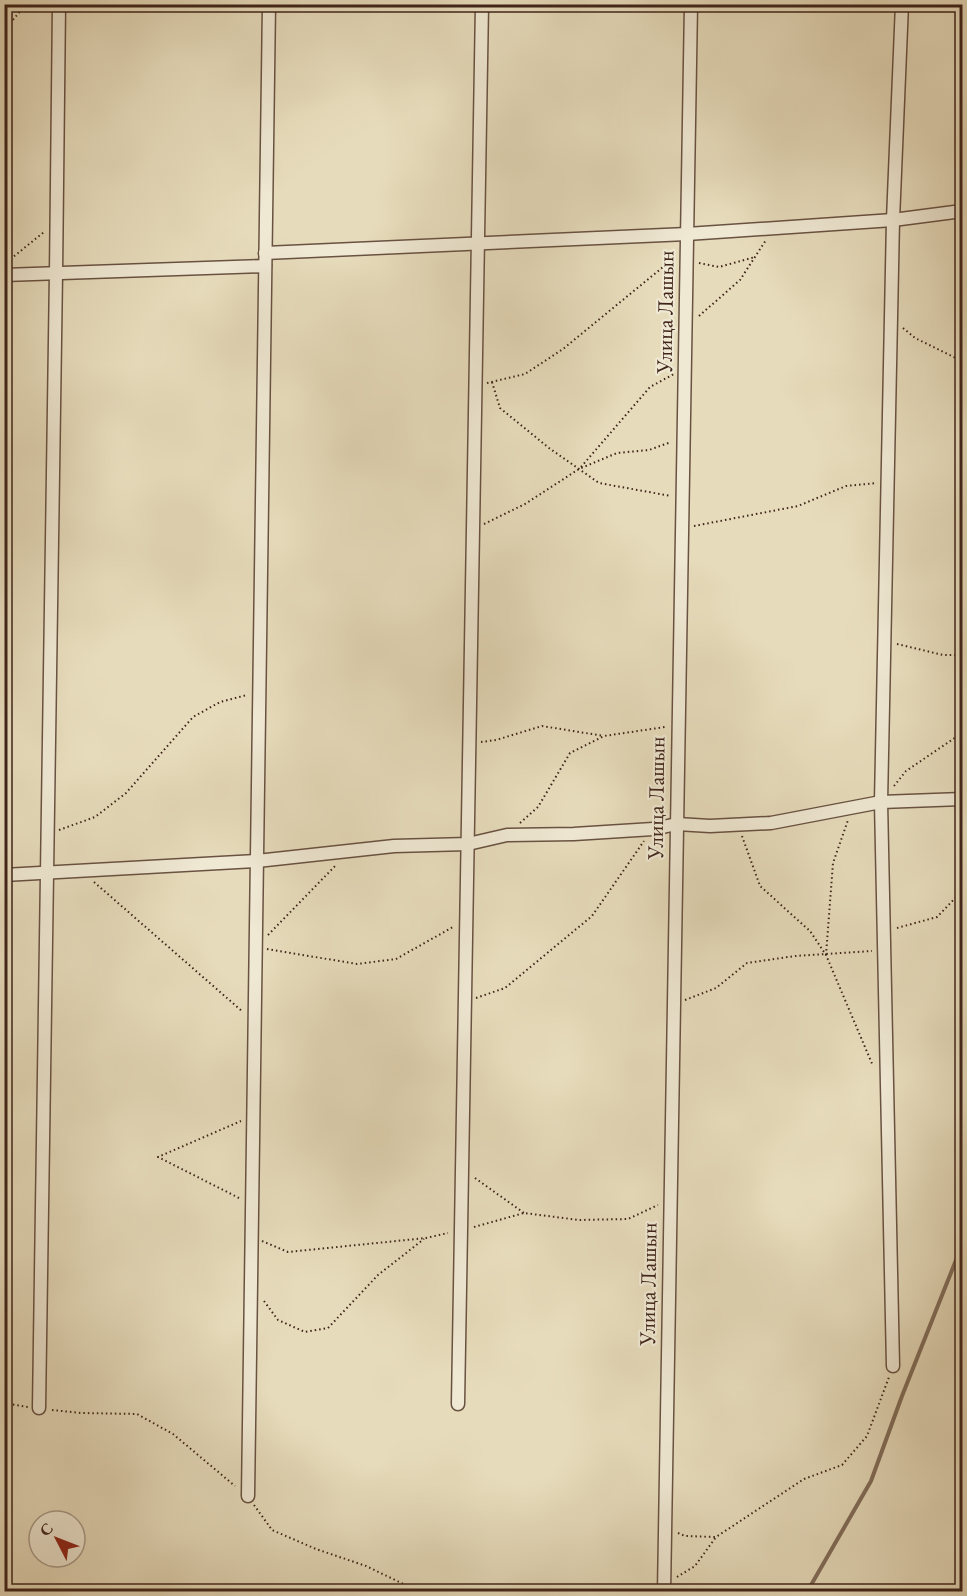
<svg xmlns="http://www.w3.org/2000/svg" width="967" height="1596" viewBox="0 0 967 1596" font-family="'EB Garamond',serif">
	<rect width="100%" height="100%" fill="#e6dbbb"/>
	<filter id="stains"><feTurbulence type="fractalNoise" baseFrequency=".00333" numOctaves="4"/><feColorMatrix values="0 0 0 0 .2 0 0 0 0 .09 0 0 0 0 .02 0 0 0 .5 -.17"/></filter>
	<radialGradient id="worn" r=".72"><stop offset=".6" stop-color="#630" stop-opacity="0"/><stop offset="1" stop-color="#630" stop-opacity=".3"/></radialGradient>
	<g fill="none" stroke-linecap="round" stroke-linejoin="round">
		<path stroke="#816d5a" stroke-width="4" d="M 807,1592 L 871,1481 L 902,1396 L 962,1245"/>
		<g stroke="#695242" stroke-width="15">
			<g id="minor">
				<path d="M 265,253 L 687,234 L 893,220 L 962,211"/>
				<path d="M 4,275 L 265,266"/>
				<path d="M 4,875 L 257,861 L 394,846 L 468,844 L 507,835 L 574,834 L 653,829 L 677,824 L 710,826 L 771,823 L 881,802 L 962,799"/>
				<path d="M 893,1366 L 881,802 L 893,220 L 902,4"/>
				<path d="M 458,1404 L 482,4"/>
				<path d="M 39,1408 L 56,273 L 59,4"/>
				<path d="M 248,1496 L 269,4"/>
				<path d="M 664,1592 L 691,4"/>
			</g>
		</g>
		<g stroke="#3f241a" stroke-width="2" stroke-dasharray="1.5 3" stroke-linecap="butt">
			<path d="M 4,30 L 24,7 L 30,4"/>
			<path d="M 7,262 L 44,232"/>
			<path d="M 699,263 L 719,267 L 755,257"/>
			<path d="M 699,316 L 740,280 L 766,240"/>
			<path d="M 903,328 L 915,338 L 962,361"/>
			<path d="M 492,382 L 500,408 L 549,448 L 599,483 L 671,496"/>
			<path d="M 487,383 L 525,374 L 563,349 L 674,258"/>
			<path d="M 581,467 L 650,387 L 674,374"/>
			<path d="M 484,524 L 525,504 L 579,469 L 617,453 L 649,450 L 671,442"/>
			<path d="M 694,526 L 798,506 L 846,486 L 877,483"/>
			<path d="M 897,644 L 943,655 L 962,655"/>
			<path d="M 481,742 L 496,740 L 542,726 L 604,736"/>
			<path d="M 894,786 L 906,771 L 962,733"/>
			<path d="M 520,823 L 538,807 L 570,753 L 604,736 L 665,727"/>
			<path d="M 59,830 L 95,817 L 126,793 L 193,717 L 220,702 L 247,695"/>
			<path d="M 742,836 L 760,886 L 810,931 L 826,955 L 873,1066"/>
			<path d="M 94,882 L 243,1012"/>
			<path d="M 897,928 L 937,917 L 962,891"/>
			<path d="M 268,935 L 337,864"/>
			<path d="M 267,949 L 357,964 L 396,959 L 453,927"/>
			<path d="M 826,955 L 833,863 L 848,820"/>
			<path d="M 476,998 L 505,988 L 592,916 L 644,841"/>
			<path d="M 685,1000 L 716,988 L 747,963 L 795,956 L 872,951"/>
			<path d="M 475,1178 L 524,1213"/>
			<path d="M 239,1198 L 158,1157 L 241,1121"/>
			<path d="M 474,1227 L 524,1213 L 579,1220 L 628,1219 L 658,1205"/>
			<path d="M 262,1241 L 288,1252 L 426,1238 L 448,1233"/>
			<path d="M 264,1301 L 278,1320 L 305,1332 L 328,1328 L 378,1275 L 424,1239"/>
			<path d="M 4,1403 L 28,1407"/>
			<path d="M 52,1410 L 81,1413 L 137,1414 L 173,1434 L 235,1486"/>
			<path d="M 254,1505 L 272,1530 L 316,1549 L 366,1566 L 420,1592"/>
			<path d="M 678,1533 L 685,1536 L 716,1537 L 804,1479 L 842,1465 L 867,1436 L 889,1377"/>
			<path d="M 677,1577 L 695,1566 L 716,1537"/>
		</g>
		<use href="#minor" stroke="#efe8d3" stroke-width="12"/>
	</g>
	<g text-anchor="middle" dominant-baseline="central" stroke-width="4.5" stroke-linejoin="round" paint-order="stroke">
		<g font-size="22" fill="#3f241a" stroke="#efe8d3">
			<text transform="translate(665 312) rotate(-89)">Улица Лашын</text>
			<text transform="translate(656 798) rotate(-89)">Улица Лашын</text>
			<text transform="translate(648 1284) rotate(-89)">Улица Лашын</text>
		</g>
	</g>
	<rect width="967" height="1596" fill="none" stroke="#e6dbbb" stroke-width="24"/>
	<rect x="6" y="6" width="955" height="1584" fill="none" stroke="#3f241a" stroke-width="3"/>
	<rect x="12" y="12" width="943" height="1572" fill="none" stroke="#3f241a" stroke-width="1.5"/>
	<g transform="translate(57 1539) rotate(312)"><circle r="28" fill="#efe8d3" stroke="#a99a89" stroke-width="1.5"/>
	<path d="M0-4.5L10 22L0 15L-10 22Z" fill="#8f2418"/>
	<text y="-9" font-size="16" font-weight="bold" text-anchor="middle" fill="#3f241a">С</text>
	</g>
	<rect width="100%" height="100%" filter="url(#stains)"/>
	<rect width="100%" height="100%" fill="url(#worn)"/>
</svg>
